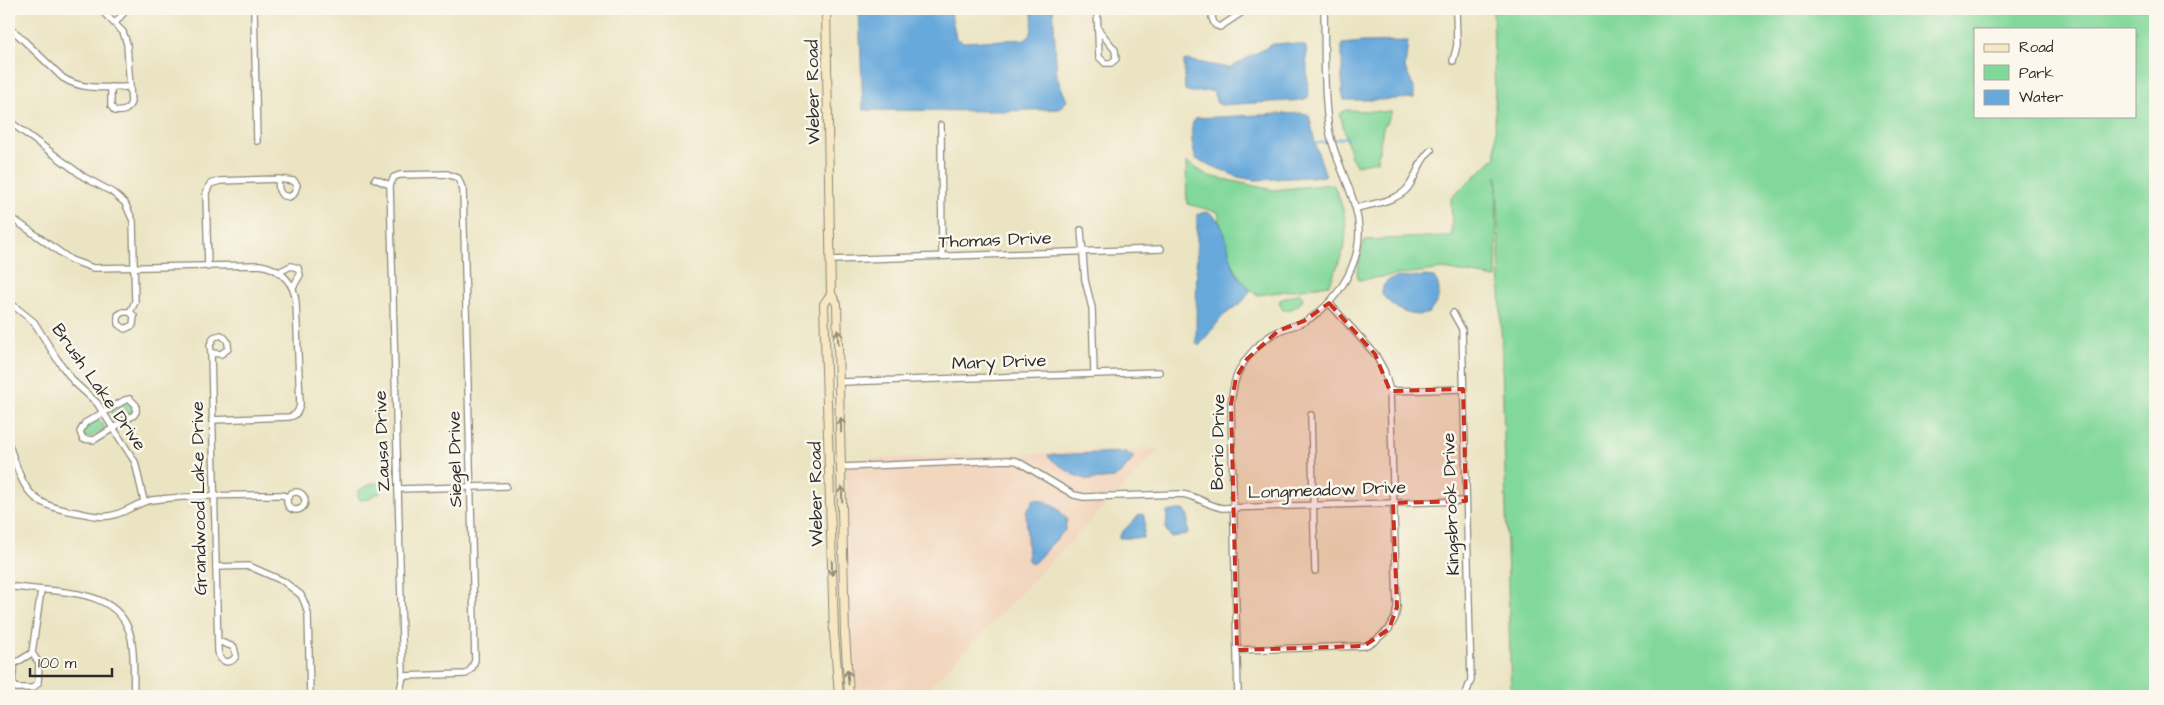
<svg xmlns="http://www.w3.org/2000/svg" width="2164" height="705" viewBox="0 0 2164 705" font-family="'Architects Daughter',sans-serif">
	<rect width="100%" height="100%" fill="#fbf7ec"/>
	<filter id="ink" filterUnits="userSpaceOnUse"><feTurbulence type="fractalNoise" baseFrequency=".02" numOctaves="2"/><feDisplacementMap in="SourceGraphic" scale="10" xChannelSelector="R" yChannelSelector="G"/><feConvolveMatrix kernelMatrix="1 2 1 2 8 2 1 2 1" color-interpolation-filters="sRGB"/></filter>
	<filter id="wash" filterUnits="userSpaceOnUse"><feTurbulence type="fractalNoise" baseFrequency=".0096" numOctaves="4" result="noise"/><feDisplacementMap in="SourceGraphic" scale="20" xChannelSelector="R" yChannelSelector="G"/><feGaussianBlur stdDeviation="1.12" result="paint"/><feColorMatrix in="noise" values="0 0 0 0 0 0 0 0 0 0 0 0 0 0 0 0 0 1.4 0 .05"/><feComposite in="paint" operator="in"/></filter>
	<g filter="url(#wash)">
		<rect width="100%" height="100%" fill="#ebe4c3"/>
		<path fill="#f2d5bd" d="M 1160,449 L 921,696 L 852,696 L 845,460 Z"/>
		<g fill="#82d89b" stroke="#568263" fill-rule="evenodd">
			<path d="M 1493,9 L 2155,9 L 2155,696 L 1511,696 L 1497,176 L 1496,278 L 1443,269 L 1358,280 L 1357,271 L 1364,240 L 1452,236 L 1451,198 L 1496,157 ZM 1975,29 L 2135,29 L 2135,116 L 1975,116 Z"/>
			<path d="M 1346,110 L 1392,112 L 1383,128 L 1377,161 L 1356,165 L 1351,157 L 1340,114 Z"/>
			<path d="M 1186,162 L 1209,176 L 1273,190 L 1333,184 C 1353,225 1348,245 1329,285 L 1258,295 C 1232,280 1224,241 1218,212 L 1187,204 Z"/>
			<path d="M 1299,293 L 1303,298 C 1301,306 1290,311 1283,310 L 1279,303 L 1280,300 Z"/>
			<path d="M 127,402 L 134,405 L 134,410 L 117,421 L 115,420 L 111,412 Z"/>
			<path d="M 99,419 L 105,429 L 90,437 L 85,437 L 83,432 L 84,428 Z"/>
			<path d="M 372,483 L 379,483 L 382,486 L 382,491 L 379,494 L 375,494 L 370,499 L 360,500 L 358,497 L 358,491 Z"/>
		</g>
		<g fill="#68a9dc" stroke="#4a6a84">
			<path d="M 859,9 L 950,9 L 956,38 L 963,42 L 1025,39 C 1035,34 1032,19 1032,9 L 1053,9 L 1057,77 L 1067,101 L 1059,109 L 1004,111 L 863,110 Z"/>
			<path d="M 1408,41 L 1405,68 L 1414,88 L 1414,98 L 1379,100 L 1344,100 L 1342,92 L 1342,44 L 1362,42 Z"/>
			<path d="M 1288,43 L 1302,45 L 1306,47 L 1308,97 L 1305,100 L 1221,105 L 1217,103 L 1213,91 L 1191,92 L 1185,90 L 1184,61 L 1186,60 L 1229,68 L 1273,44 Z"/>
			<path d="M 1303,113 L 1309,115 L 1316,147 L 1326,176 L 1255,180 L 1238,177 L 1196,159 C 1192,148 1189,127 1195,118 Z"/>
			<path d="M 1206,212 C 1230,219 1226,259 1238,276 C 1242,282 1248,284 1250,291 L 1243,301 L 1223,316 L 1199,346 L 1196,342 L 1197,214 Z"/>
			<path d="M 1425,276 L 1434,277 C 1443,290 1439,301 1429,313 C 1409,319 1395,309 1382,295 C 1381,271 1409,279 1425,276 Z"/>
			<path d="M 1126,452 L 1134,458 L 1122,472 L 1114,478 L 1088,480 L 1074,475 L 1049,458 L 1048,455 Z"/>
			<path d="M 1034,499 C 1045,498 1061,510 1067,519 L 1065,530 L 1035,562 L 1031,564 L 1028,560 L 1026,512 Z"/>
			<path d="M 1177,510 L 1183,510 L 1188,515 L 1188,533 L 1185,535 L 1171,537 L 1166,530 L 1167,512 Z"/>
			<path d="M 1140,514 L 1144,515 L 1145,524 L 1143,538 L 1119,538 L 1122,532 Z"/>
		</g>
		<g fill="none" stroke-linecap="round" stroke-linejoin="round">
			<path stroke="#68a9dc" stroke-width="2" d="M 1315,144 L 1347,137"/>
		</g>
	</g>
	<g filter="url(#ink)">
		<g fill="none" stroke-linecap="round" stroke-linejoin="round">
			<g stroke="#8b8877" stroke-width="8">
				<g id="street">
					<path d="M 100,9 L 123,32 L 127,44 L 131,102 C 128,111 123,112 115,111 L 111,106 L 111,87"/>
					<path d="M 254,9 L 257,141"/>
					<path d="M 1097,9 L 1099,57 L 1105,63 L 1111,63 L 1116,59 L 1115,50 L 1098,29"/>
					<path d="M 1220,9 L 1213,13 L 1212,18 L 1215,25 L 1220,27 L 1247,9"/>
					<path d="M 115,23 L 127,9"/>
					<path d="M 9,29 L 16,33 L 63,78 C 84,91 106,87 130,87"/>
					<path d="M 1453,61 L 1457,45 L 1456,9"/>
					<path d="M 9,121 L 84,177 L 112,192 L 125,203 L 133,221 L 135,302 L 130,312 L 123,312 L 118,315 L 118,324 L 125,329 L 133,325 L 134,316 L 130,312"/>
					<path d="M 941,125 L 942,256"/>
					<path d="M 375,179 L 390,185"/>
					<path d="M 1357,208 C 1372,204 1395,201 1406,190 C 1417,178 1418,161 1431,150"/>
					<path d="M 9,216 L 71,260 L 93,268 L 260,265 C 280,268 295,283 296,303 L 300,405 C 298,412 296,416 289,417 L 212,420"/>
					<path d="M 1081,230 L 1085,280 L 1092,308 L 1094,373"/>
					<path d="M 831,260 L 1161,249"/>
					<path d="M 208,267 L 206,193 L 210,184 L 220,181 L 278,179 L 279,190 L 282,195 L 289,197 L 294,194 L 297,185 L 294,181 L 278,179"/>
					<path d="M 279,272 L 291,266 L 298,268 L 300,275 L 293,287"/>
					<path d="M 9,302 L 34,322 L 57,359 L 74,382 L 97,403 L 135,462 L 144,501"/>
					<path d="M 1453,313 L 1462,329 L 1471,680 L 1465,696"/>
					<path d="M 211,353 L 210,345 L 214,337 L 221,335 C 227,339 229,342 228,349 L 221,354 L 211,353 L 218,651 C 219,662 230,666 236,656 L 234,647 L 218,641"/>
					<path d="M 840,382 L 1159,372"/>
					<path d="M 1390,391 L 1463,389"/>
					<path d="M 130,399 L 136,405 L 136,412 L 134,415 L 94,440 L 83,439 L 80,432 L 85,423 L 125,400 Z"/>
					<path d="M 1311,415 L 1315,571"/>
					<path d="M 9,445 C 24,488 27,505 75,512 C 86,514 98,518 109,516 C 125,514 137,502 152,500 C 195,495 239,495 282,495 L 288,497"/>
					<path d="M 842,467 L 1007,460 L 1017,461 L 1074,495 L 1084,497 L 1181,494 C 1199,496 1205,505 1222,508 L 1466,501"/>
					<path d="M 398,489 L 506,486"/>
					<circle cx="296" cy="501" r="9"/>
					<path d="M 216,567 L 249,566 L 283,581 L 301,595 L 305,604 L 308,614 L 310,696"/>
					<path d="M 9,586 C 51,594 120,584 131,638 C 135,656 133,677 134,696"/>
					<path d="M 1237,650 L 1364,646 L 1375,641 L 1389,629 L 1395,618 L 1397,607 L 1390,391 L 1384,370 L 1375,354 L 1329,303"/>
					<path d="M 32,653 L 39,663 L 38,683 L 33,688 L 16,688 L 12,681 L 14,664 L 32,653 L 41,590"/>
					<path d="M 399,696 L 403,676 L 390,185 L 394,177 L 400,175 L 447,174 L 458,178 L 463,190 L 475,660 L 472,668 L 466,674 L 403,676"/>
					<path d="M 1238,696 L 1231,404 C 1232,396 1233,386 1236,378 C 1243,359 1261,339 1279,331 C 1287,327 1296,326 1304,322 C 1325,311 1342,290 1351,269 C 1376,213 1335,176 1328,123 C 1323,85 1325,46 1324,9"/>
				</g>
			</g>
			<g stroke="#8b8877" stroke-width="10">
				<g id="secondary">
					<path d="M 826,9 L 831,294 L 837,304 L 845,634 L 849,696"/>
					<path d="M 831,294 L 824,304 L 834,633 L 839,696"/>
				</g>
			</g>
			<use href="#street" stroke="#fff" stroke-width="5.5"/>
			<use href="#secondary" stroke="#f7e8c3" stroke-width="8"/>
		</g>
		<defs><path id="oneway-shaft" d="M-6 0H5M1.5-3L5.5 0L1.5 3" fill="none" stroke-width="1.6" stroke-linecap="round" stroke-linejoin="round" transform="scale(1.25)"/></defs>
		<g stroke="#918a77">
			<use href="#oneway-shaft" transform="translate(838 337) rotate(-92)"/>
			<use href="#oneway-shaft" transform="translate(841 425) rotate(-91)"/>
			<use href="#oneway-shaft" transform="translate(842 494) rotate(-91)"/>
			<use href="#oneway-shaft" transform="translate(832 568) rotate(88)"/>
			<use href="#oneway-shaft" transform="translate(848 677) rotate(-94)"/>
		</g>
	</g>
	<path fill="#c8321e" fill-opacity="0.2" stroke="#c8321e" stroke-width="4" stroke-dasharray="10 6" stroke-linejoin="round" d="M 1329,303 L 1375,354 L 1390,391 L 1463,389 L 1466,501 L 1393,503 L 1397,607 L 1389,629 L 1364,646 L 1237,650 L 1231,404 L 1236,378 L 1247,359 L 1278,331 L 1304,321 Z"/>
	<g text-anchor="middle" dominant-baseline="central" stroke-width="5" stroke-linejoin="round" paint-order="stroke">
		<g font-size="18" fill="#2b2b2b" stroke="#fbf7ec">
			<text transform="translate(813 92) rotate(-91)">Weber Road</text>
			<text transform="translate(995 240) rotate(-2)">Thomas Drive</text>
			<text transform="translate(999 362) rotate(-2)">Mary Drive</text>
			<text transform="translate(99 387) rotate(55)">Brush Lake Drive</text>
			<text transform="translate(382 441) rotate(-92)">Zausa Drive</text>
			<text transform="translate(1218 442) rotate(-89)">Borio Drive</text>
			<text transform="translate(455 459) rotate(-91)">Siegel Drive</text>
			<text transform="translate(1327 490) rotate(-2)">Longmeadow Drive</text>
			<text transform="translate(816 494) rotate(-91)">Weber Road</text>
			<text transform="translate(199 498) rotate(-91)">Grandwood Lake Drive</text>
			<text transform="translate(1451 504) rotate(-92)">Kingsbrook Drive</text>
		</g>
	</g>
	<rect width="2164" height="705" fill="none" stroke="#fbf7ec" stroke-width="30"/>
	<rect x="1974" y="28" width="162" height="90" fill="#fbf7ec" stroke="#a8a59f"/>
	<rect x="1984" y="44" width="25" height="8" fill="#f7e8c3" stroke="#a8a59f"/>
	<text x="2019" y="52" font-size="15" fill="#2b2b2b">Road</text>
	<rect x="1984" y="65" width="25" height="15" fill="#82d89b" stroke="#a8a59f"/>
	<text x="2019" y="78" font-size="15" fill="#2b2b2b">Park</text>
	<rect x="1984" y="90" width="25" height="15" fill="#68a9dc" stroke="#a8a59f"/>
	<text x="2019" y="102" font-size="15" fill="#2b2b2b">Water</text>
	<path d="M30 668v8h82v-8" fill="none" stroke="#2b2b2b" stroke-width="2.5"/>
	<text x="38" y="668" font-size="15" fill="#2b2b2b" stroke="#fbf7ec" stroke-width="4" paint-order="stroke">100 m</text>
</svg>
